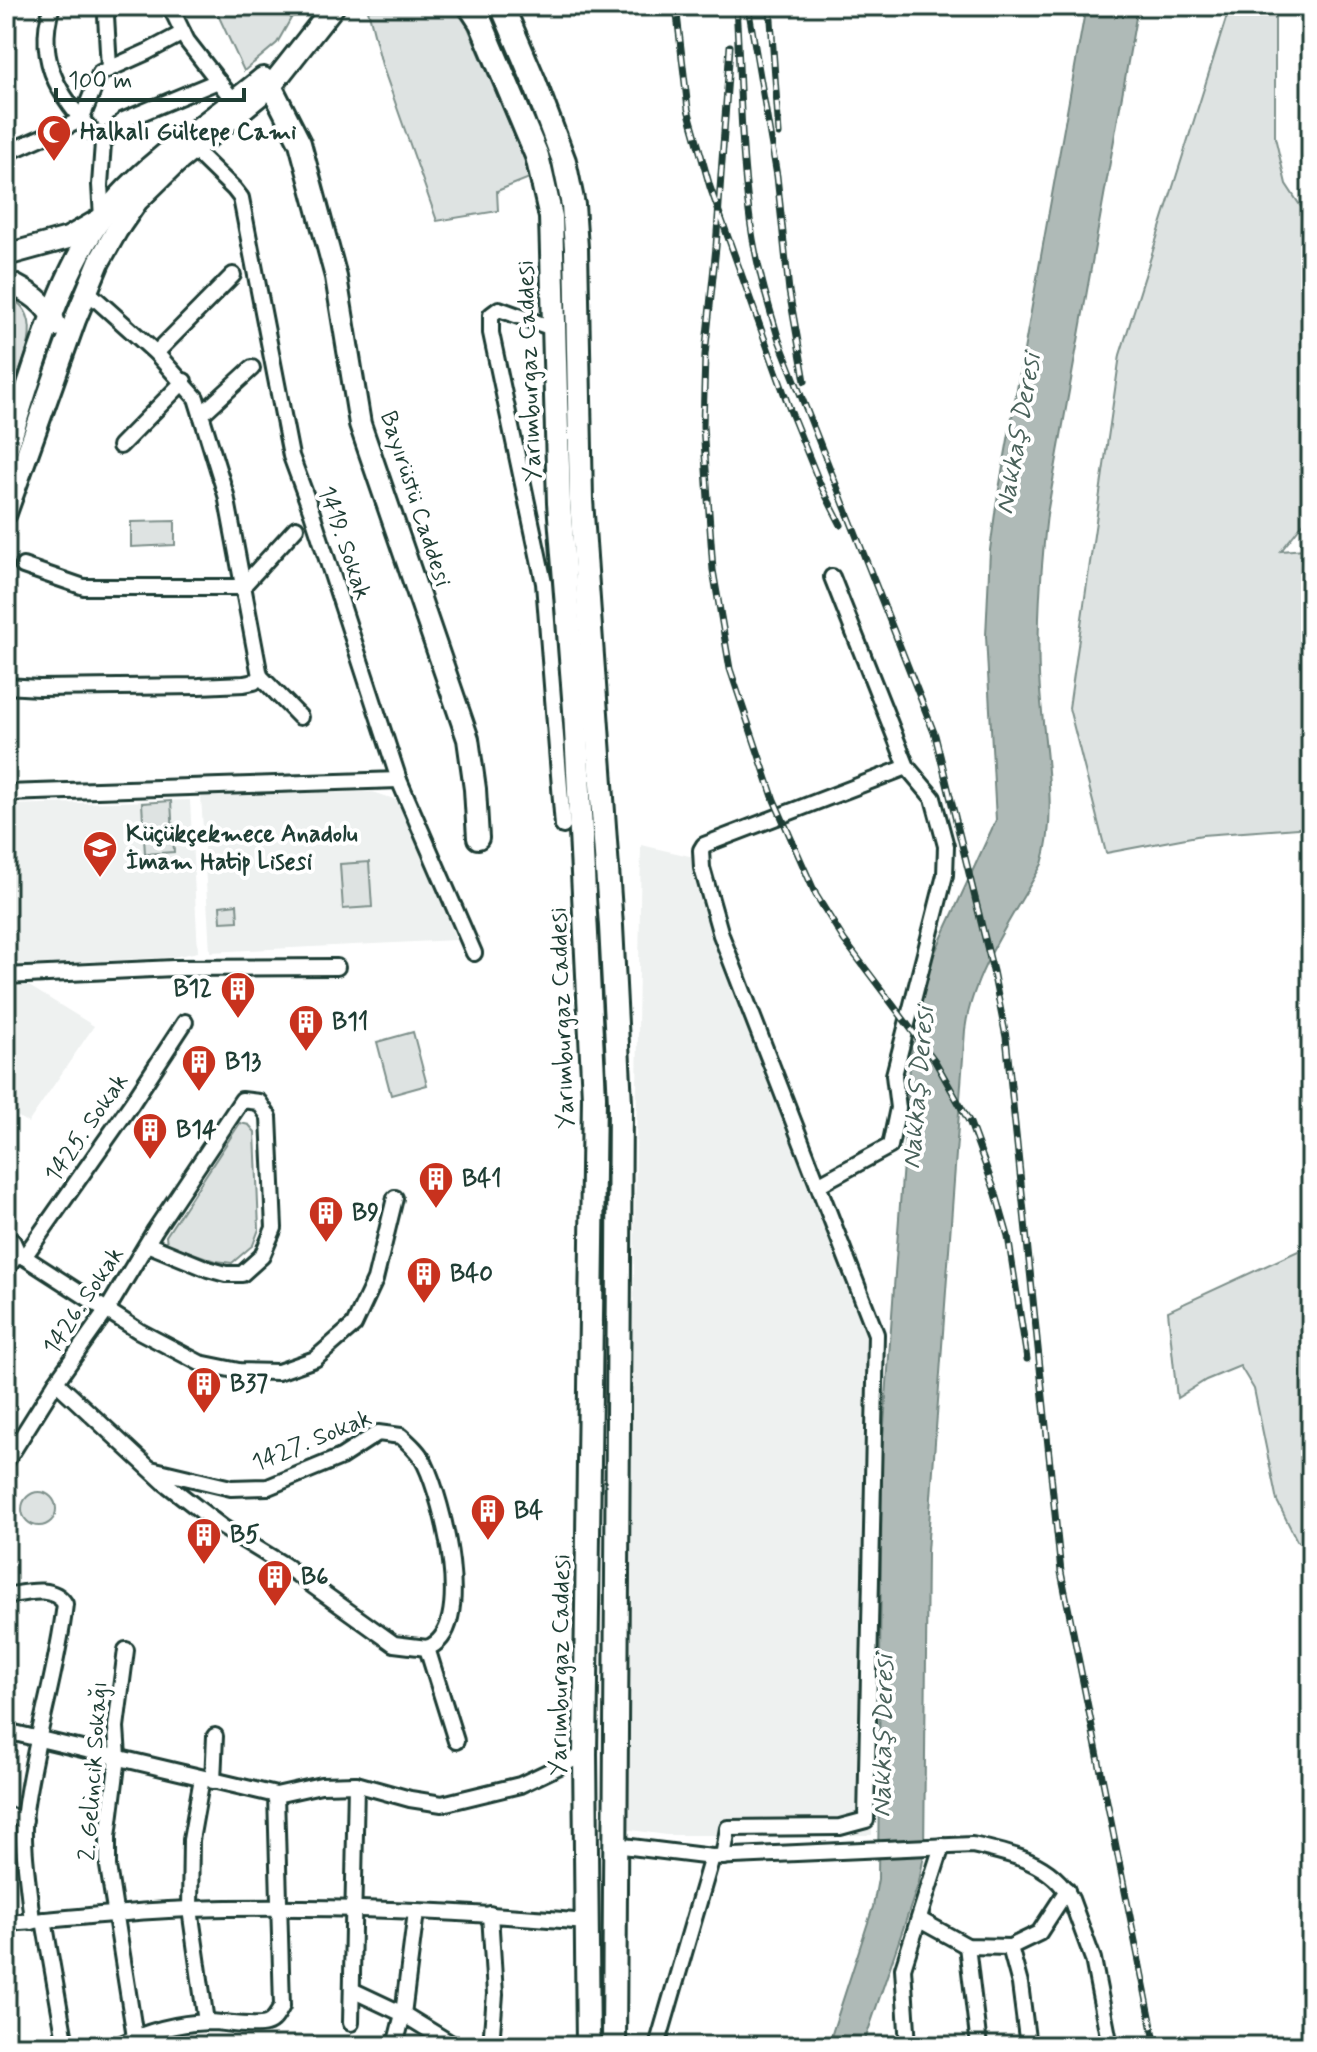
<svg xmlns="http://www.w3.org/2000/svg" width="1317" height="2052" viewBox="0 0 1317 2052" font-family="Mynerve,sans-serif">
	<rect width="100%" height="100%" fill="#fff"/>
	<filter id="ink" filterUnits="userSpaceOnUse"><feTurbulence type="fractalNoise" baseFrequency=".0125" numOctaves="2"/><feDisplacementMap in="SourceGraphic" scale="16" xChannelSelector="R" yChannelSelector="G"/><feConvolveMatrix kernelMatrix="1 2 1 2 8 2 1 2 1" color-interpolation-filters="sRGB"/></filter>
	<g filter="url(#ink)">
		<g fill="#eef1f0">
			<path d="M 373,792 L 394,799 L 408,811 L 456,940 L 210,952 L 201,795 Z"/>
			<path d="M 190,800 L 198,952 L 173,957 L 6,966 L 6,805 Z"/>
			<path d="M 641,845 L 694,857 L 882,1342 L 872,1835 L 666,1835 L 625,1829 Z"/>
			<path d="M 29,986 L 94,1026 L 28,1123 L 6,1109 L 6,987 Z"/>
		</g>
		<g fill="#dee3e2" stroke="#7e908b" stroke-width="2">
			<path d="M 216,6 L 298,6 L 277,43 L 244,71 L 219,17 Z"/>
			<path d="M 367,6 L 453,6 L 468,27 L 532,177 L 497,191 L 498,211 L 437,221 L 382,65 Z"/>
			<path d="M 1230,6 L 1275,6 L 1275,137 L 1286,184 L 1311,222 L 1311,513 L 1281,551 L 1304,549 L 1311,567 L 1311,827 L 1202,835 L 1106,853 L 1069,708 L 1120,355 Z"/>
			<path d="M 6,296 C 53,314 18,372 6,405 Z"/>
			<path d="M 175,521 L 175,545 L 131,547 L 131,522 Z"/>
			<path d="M 171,801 L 174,852 L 145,854 L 142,803 Z"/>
			<path d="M 369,862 L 372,907 L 343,909 L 340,864 Z"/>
			<path d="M 237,904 L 238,921 L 221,922 L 220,906 Z"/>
			<path d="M 413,1032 L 427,1085 L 391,1095 L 377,1042 Z"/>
			<path d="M 240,1123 L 249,1125 L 255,1132 L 259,1229 L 253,1245 L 232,1263 L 216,1261 L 167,1244 L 166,1236 Z"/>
			<path d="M 1311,1245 L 1311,1546 L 1297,1541 L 1277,1501 L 1254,1389 L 1240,1366 L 1206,1380 L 1177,1398 L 1168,1311 Z"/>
			<circle cx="39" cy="1509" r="17"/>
		</g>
		<path fill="#afbab7" stroke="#758883" stroke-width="2" d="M 1086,6 L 1138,6 L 1047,514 C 1041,567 1037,621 1039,674 C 1041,733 1060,807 1042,864 C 1014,915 972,973 965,1030 L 927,1552 L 924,1855 L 919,1882 L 863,2046 L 828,2046 L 873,1907 L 878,1879 L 882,1453 L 913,1025 L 924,976 L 996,820 L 986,636 L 990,550 L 996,506 Z"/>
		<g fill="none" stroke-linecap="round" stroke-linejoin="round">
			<g stroke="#1f3d34" stroke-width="20">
				<g id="street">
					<path d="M 52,6 C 33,65 65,103 103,143"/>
					<path d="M 170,6 L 187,41 L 233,100"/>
					<path d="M 109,68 L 106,16 L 110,6"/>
					<path d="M 193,149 L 234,189 L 241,198 L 291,456 L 312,513 L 399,780 L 474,953"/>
					<path d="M 6,153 L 81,120 L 100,73 L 147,52 L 183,33"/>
					<path d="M 102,218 L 100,185 L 103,143 L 124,120 L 218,81"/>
					<path d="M 555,329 L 499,309 L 491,315 L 491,333 L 544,583 L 563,826"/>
					<path d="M 156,353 L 233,275"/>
					<path d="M 201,415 L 252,368"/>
					<path d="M 120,446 L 184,381"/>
					<path d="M 23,566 L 84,587 L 242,587 L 296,528"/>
					<path d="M 260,676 L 300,717"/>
					<path d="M 6,686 L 39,688 L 199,686 L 244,684 L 254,682 L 260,676 L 226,495 L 196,398 L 156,353 L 87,291"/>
					<path d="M 6,793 L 399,780"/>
					<path d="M 6,976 L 174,968 L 337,967"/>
					<path d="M 818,1185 L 721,935 L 702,868 L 701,850 L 704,845 L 907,767"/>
					<path d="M 6,1242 L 13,1242 L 18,1253 L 139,1331 L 200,1363 L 239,1371 L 278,1372 L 315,1359 L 354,1325 L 375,1280 L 395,1198"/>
					<path d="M 24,1257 L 132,1103 L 185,1022"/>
					<path d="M 6,1270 L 18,1253"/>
					<path d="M 56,1382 L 165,1483 L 222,1527 L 284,1565 L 394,1644 L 427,1648 C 477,1631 442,1499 425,1464 C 420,1453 410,1444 401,1436 L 378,1433 L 341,1457 L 268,1487 L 231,1488 L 151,1469"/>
					<path d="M 6,1462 L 56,1382 L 107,1310 L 155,1230 L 242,1100 L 259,1102 L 269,1117 L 274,1228 L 262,1256 L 242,1274 L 226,1274 L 208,1269 L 147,1244"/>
					<path d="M 6,1596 C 25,1593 53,1584 65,1604 C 57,1674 34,1741 25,1811 C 21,1846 29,1886 32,1922"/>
					<path d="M 427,1648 L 456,1741"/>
					<path d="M 126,1650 L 116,1727 L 118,1757 L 108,1837 L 108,1866 L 135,2037"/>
					<path d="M 6,1731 L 276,1795 L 321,1785 L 356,1784 L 410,1799 L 442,1804 L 520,1785 L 585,1754"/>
					<path d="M 202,1778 L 191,1840 L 190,1909 L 206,2022"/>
					<path d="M 213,1781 L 215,1736"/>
					<path d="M 6,1815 L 25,1820"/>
					<path d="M 615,1845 L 712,1857 L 972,1845 C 1009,1853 1052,1862 1071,1899 L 1093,1959 L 1110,2046"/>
					<path d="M 723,1857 L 728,1828 L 840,1827 L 866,1820 L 876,1334 L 818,1185 L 890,1146 L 898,1108 L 894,1075 L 945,875 L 946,846 L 933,798 L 907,767 L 832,577"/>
					<path d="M 490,1914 L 495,1994 L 491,2046"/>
					<path d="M 44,1920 L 66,2046"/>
					<path d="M 920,1920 L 967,1946 L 1010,1947 L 1039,1933 L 1067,1890"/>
					<path d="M 6,1923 C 67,1919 128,1911 189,1909 C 321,1905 455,1911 587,1922"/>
					<path d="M 967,1946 L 979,2046"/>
					<path d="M 1010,1947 L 1020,1984 L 1028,2046"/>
					<path d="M 352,1990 L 403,2014 L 455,2046"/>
					<path d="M 351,2023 L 356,1784"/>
					<path d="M 117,2046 C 145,2032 177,2023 209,2022 C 224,2022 252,2028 266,2024 C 274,2022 278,2013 282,2006 L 276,1795"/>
					<path d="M 395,2046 L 403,2014 L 416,1912"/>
					<path d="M 657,2046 L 712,1857"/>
					<path d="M 908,2046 L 903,1968 L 942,1846"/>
				</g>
			</g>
			<g stroke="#1f3d34" stroke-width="26">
				<g id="secondary">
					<path d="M 271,86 L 300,143 L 336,277 L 360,424 L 468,739 L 475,789 L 478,838"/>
					<path d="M 6,255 L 68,238 L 99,220"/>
					<path d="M 6,281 C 27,291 49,303 56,326"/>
					<path d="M 6,453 C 33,374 60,260 118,198 C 161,151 214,119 263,78"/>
					<path d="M 6,513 L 75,320 L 99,262 L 117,230 L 137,201 L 175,164 L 271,86 L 334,6"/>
				</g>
			</g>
			<g stroke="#1f3d34" stroke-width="28">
				<g id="primary">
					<path d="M 470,6 L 481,23 L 537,156 L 551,217 L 559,503 L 575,710 L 594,1097 L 585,1754 L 588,2046"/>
					<path d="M 502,6 L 534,81 L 564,161 L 573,205 L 576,248 L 581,500 L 611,926 L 620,1103 L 614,2046"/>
				</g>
			</g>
			<use href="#street" stroke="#fff" stroke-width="14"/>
			<use href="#secondary" stroke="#fff" stroke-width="20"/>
			<use href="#primary" stroke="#fff" stroke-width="22"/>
			<g stroke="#1f3d34" stroke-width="7">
				<g id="rail">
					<path d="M 676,6 L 688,109 L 710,187 L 790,410 L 820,484 L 841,525"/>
					<path d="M 736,6 C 741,83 740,163 753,239 C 759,274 769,307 779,340 L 935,735 L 993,971 L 1006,1037 L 1061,1572 L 1156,2046"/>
					<path d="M 748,6 L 777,176 L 789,291 L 805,381"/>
					<path d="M 770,6 L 779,134"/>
					<path d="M 730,46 L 716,247 L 705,355 L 703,426 L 713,570 L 730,669 L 774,800 L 816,895 L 844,940 L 935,1061 L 970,1123 L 996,1194 L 1008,1236 L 1027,1359"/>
				</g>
			</g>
			<use href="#rail" stroke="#fff" stroke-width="4" stroke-dasharray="12" stroke-linecap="butt"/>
		</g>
	</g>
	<defs>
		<g id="mosque-pin" transform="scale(1.8)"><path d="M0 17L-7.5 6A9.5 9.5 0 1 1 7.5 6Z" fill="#c8321e" stroke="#fff"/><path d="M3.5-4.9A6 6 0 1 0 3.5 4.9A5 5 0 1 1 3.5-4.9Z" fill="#fff"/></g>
		<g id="school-pin" transform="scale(1.8)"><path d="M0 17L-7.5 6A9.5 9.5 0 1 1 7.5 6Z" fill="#c8321e" stroke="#fff"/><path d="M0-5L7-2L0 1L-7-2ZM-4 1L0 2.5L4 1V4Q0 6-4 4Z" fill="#fff"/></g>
		<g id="building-pin" transform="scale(1.8)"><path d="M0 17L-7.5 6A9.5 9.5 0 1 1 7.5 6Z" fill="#c8321e" stroke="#fff"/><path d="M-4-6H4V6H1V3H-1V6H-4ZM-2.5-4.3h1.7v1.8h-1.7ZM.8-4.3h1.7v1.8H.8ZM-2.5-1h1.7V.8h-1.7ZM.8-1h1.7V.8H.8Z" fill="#fff"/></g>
	</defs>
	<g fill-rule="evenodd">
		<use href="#mosque-pin" x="54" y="132"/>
		<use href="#school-pin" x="100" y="848"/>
		<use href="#building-pin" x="238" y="989"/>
		<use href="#building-pin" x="306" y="1022"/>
		<use href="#building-pin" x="199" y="1062"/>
		<use href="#building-pin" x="150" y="1130"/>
		<use href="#building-pin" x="436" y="1179"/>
		<use href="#building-pin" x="326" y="1213"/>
		<use href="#building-pin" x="424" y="1274"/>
		<use href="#building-pin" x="204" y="1384"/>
		<use href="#building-pin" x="488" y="1511"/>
		<use href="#building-pin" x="204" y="1535"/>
		<use href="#building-pin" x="275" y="1577"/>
	</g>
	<g text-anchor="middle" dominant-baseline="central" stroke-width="8" stroke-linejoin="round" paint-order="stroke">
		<g font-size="24" font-weight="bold" fill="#1f3d34" stroke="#fff" text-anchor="start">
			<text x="80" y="132">Halkalı Gültepe Cami</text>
			<text x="126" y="834">Küçükçekmece Anadolu<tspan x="126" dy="28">İmam Hatip Lisesi</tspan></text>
			<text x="212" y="989" text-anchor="end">B12</text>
			<text x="332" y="1022">B11</text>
			<text x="225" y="1062">B13</text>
			<text x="176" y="1130">B14</text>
			<text x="462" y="1179">B41</text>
			<text x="352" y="1213">B9</text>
			<text x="450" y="1274">B40</text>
			<text x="230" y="1384">B37</text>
			<text x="514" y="1511">B4</text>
			<text x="230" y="1535">B5</text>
			<text x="301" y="1577">B6</text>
		</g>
		<g font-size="24" fill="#1f3d34" stroke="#fff">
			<text transform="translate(530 371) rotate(-92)">Yarımburgaz Caddesi</text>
			<text transform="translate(415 499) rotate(72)">Bayırüstü Caddesi</text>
			<text transform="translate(344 543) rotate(71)">1419. Sokak</text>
			<text transform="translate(563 1018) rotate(-92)">Yarımburgaz Caddesi</text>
			<text transform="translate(87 1128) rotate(-55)">1425. Sokak</text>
			<text transform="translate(84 1301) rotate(-56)">1426. Sokak</text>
			<text transform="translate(312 1441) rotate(-22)">1427. Sokak</text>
			<text transform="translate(561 1665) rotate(-89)">Yarımburgaz Caddesi</text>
			<text transform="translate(94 1771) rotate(-86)">2. Gelincik Sokağı</text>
		</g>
		<g font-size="26" font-style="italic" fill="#4a625b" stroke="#fff">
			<text transform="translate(1019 434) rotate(-80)">Nakkaş Deresi</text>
			<text transform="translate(919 1088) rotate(-85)">Nakkaş Deresi</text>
			<text transform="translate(884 1736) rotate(-89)">Nakkaş Deresi</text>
		</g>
	</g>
	<rect width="1317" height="2052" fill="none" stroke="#fff" stroke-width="32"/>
	<rect x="16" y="16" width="1285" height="2020" fill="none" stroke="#1f3d34" stroke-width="3" filter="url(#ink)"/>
	<path d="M56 88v12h188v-12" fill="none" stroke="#1f3d34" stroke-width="4"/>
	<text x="68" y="88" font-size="24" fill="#1f3d34" stroke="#ffffff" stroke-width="6" paint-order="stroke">100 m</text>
</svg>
